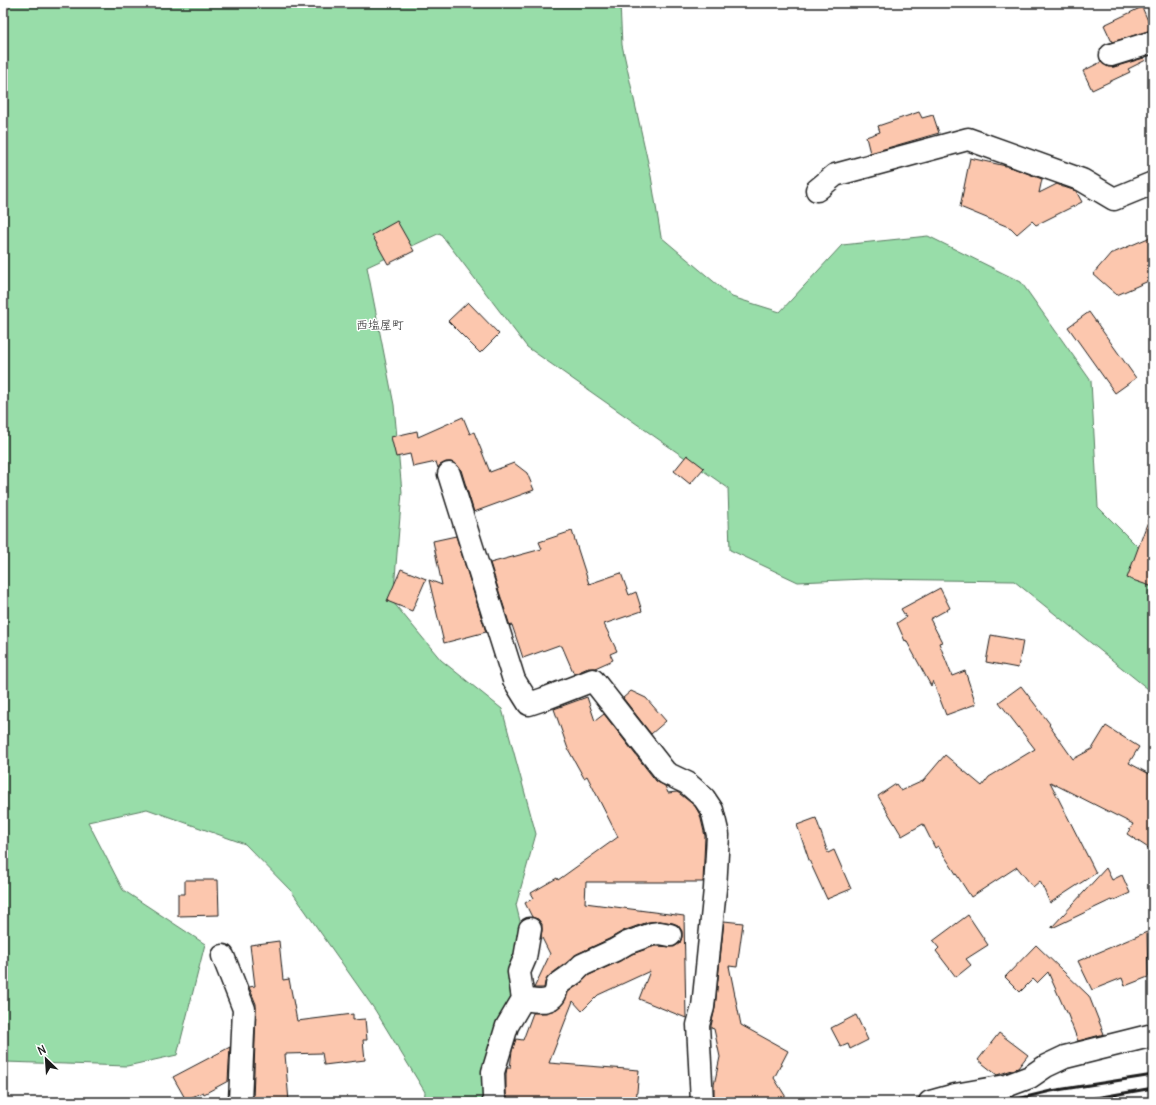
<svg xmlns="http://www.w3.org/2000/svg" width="1156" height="1105" viewBox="0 0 1156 1105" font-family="Delius,'Klee One',sans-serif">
	<rect width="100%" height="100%" fill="#fff"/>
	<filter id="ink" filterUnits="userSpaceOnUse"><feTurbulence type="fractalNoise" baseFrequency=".025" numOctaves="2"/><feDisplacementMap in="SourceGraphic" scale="8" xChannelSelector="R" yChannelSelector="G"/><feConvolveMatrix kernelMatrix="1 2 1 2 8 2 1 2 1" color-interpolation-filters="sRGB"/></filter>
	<g filter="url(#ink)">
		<path fill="#98dda9" stroke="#5a7c62" d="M 3,3 L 620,3 L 622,45 L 651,176 L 661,237 L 732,297 L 780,312 L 842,245 L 928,236 L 1021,282 L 1091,381 L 1098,507 L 1153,562 L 1153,693 L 1014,581 L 865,579 L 798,582 L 730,550 L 728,488 L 527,347 L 440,233 L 367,267 L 394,405 L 402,492 L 393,602 L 441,660 L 502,709 L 536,834 L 516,905 L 521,925 L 513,995 L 487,1102 L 424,1102 L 425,1092 L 375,1010 L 292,892 L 245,844 L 147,809 L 88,822 L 123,890 L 205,944 L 177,1055 L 127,1066 L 5,1062 L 3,1060 Z"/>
		<g fill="#fcc7ae" stroke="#1c1c1c">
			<path d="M 1142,7 L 1152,30 L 1112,42 L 1104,25 Z"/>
			<path d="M 1144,58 L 1146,60 L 1128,69 L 1130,72 L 1092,90 L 1083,71 L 1101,62 L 1108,67 L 1114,67 Z"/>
			<path d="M 919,112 L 922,118 L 933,115 L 939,133 L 870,153 L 866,137 L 880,132 L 878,126 Z"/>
			<path d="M 970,158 L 1006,166 L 1007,167 L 1013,168 L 1042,179 L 1039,193 L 1057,184 L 1063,187 L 1064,187 L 1076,191 L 1082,202 L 1036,225 L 1032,221 L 1017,234 L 1011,228 L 960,207 Z"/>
			<path d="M 397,221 L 414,251 L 388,264 L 372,235 Z"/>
			<path d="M 1153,236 L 1153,279 L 1117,295 L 1093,274 L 1111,253 L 1113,253 Z"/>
			<path d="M 468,302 L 499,334 L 480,353 L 448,321 Z"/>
			<path d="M 1089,312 L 1136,378 L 1115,393 L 1068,327 Z"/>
			<path d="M 463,417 L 470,434 L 474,432 L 490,472 L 514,463 L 527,473 L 534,490 L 474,512 L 461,470 L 457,465 L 451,462 L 446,462 L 440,465 L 438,468 L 436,462 L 413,467 L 410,454 L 396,457 L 391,437 L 417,431 L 418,437 Z"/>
			<path d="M 687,455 L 704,468 L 690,484 L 674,471 Z"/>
			<path d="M 1151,513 L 1153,514 L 1153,587 L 1127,578 Z"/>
			<path d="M 572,531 L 589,584 L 621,573 L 629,595 L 636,592 L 642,611 L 604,624 L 617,651 L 610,654 L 613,660 L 595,668 L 588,668 L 574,674 L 562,646 L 560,646 L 559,645 L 523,658 L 512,625 L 510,626 L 490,563 L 542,549 L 539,542 Z"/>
			<path d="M 456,536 L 486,632 L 444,643 L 429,580 L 442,585 L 433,541 Z"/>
			<path d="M 401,569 L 426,579 L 412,611 L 387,601 Z"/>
			<path d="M 940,588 L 950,608 L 930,619 L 942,642 L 939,643 L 952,676 L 965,671 L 976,704 L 946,715 L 933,681 L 931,686 L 906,640 L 905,641 L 897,623 L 906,617 L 901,609 Z"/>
			<path d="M 991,635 L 1023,641 L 1018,668 L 986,662 Z"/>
			<path d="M 1021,686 L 1050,724 L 1049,725 L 1073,759 L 1092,749 L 1106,726 L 1139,747 L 1129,763 L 1153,776 L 1153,851 L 1127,834 L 1133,824 L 1050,782 L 1096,873 L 1050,903 L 1040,881 L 1033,887 L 1017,867 L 971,897 L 938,846 L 935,848 L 923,824 L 902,836 L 878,796 L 896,784 L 901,791 L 923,781 L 945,755 L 982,786 L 989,777 L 1035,749 L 999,702 Z"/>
			<path d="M 631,691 L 646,698 L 666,721 L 651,734 L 623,698 Z"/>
			<path d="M 587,697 L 595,721 L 604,714 L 656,781 L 665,786 L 668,793 L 677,792 L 680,794 L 695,806 L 700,815 L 705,836 L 703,882 L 586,882 L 585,903 L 684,916 L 686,1018 L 639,999 L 650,971 L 598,995 L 582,1011 L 573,1001 L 549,1063 L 639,1070 L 636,1102 L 508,1102 L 506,1094 L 506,1074 L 507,1068 L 510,1068 L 512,1051 L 516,1039 L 523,1040 L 533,1013 L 546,1013 L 557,1009 L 564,1002 L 568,992 L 581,983 L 589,975 L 620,961 L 632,954 L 655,946 L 674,947 L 680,943 L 682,937 L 682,931 L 678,925 L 673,923 L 659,921 L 648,922 L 623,931 L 609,939 L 577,954 L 566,963 L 550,975 L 545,982 L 544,988 L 534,988 L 550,954 L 541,936 L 542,931 L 542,924 L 538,919 L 532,917 L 525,903 L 534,898 L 531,893 L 557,878 L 558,880 L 618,837 L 587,776 L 584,778 L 568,749 L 554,709 Z"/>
			<path d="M 816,818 L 828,853 L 834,850 L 851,889 L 827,899 L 809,860 L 797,825 Z"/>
			<path d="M 1106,868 L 1112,880 L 1122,875 L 1130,893 L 1112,901 L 1111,900 L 1052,928 L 1052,927 Z"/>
			<path d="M 185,880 L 218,880 L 219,915 L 178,916 L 178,894 L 185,894 Z"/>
			<path d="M 968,915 L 988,945 L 966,959 L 971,965 L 956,977 L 936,951 L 939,948 L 933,941 Z"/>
			<path d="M 724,921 L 743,923 L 737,967 L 729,966 L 741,1025 L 788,1051 L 774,1078 L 789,1102 L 734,1102 L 714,1097 L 714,1085 L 720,1057 L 714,1029 L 711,1028 L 711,1026 L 715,1008 Z"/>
			<path d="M 1147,932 L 1148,977 L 1125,986 L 1122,978 L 1092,990 L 1078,961 Z"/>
			<path d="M 279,941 L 283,980 L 289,979 L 297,1021 L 353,1014 L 353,1020 L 365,1019 L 367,1040 L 363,1040 L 365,1060 L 324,1065 L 322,1053 L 285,1054 L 289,1102 L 253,1102 L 256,1010 L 256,1004 L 249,987 L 255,986 L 250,945 Z"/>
			<path d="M 1036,945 L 1089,996 L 1104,1034 L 1078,1041 L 1066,1010 L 1065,1010 L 1048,972 L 1037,983 L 1033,979 L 1020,992 L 1005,977 Z"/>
			<path d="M 856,1015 L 868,1040 L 850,1049 L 848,1044 L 841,1047 L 831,1028 Z"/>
			<path d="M 999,1033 L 1028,1055 L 1018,1068 L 997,1075 L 978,1060 Z"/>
			<path d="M 230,1047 L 228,1081 L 204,1094 L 203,1092 L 186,1100 L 173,1077 Z"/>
		</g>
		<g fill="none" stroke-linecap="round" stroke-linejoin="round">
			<g stroke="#1c1c1c" stroke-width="25">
				<g id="minor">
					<path d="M 1111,55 L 1153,42"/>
					<path d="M 817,190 L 835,175 L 968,139 L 1082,180 L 1114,199 L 1153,183"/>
					<path d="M 449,474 L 514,680 L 529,704 L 544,699 L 593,680 L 666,773 L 687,783 L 704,798 L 712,810 L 718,835 L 715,889 L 703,1007 L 698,1025 L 702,1102"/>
					<path d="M 223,956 L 244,1009 L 240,1102"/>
					<path d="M 523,999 C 537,1001 556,1006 557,985 L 574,973 L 582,965 L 615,950 L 627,943 L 652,934 L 660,933 L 670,935"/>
					<path d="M 496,1102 L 494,1097 L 493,1072 L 507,1026 L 523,999 L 519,972 L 525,958 L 530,929"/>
					<path d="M 930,1102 L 955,1095 L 1006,1086 L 1030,1077 L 1046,1066 L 1065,1057 L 1153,1035"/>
				</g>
			</g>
			<use href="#minor" stroke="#fff" stroke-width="22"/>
			<g stroke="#1c1c1c" stroke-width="3">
				<path d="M 1005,1102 L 1051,1091 L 1153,1075"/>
				<path d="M 1073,1102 L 1153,1088"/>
			</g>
		</g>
	</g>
	<g text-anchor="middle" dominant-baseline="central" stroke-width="3" stroke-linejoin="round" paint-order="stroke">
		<g font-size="12" fill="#1c1c1c" stroke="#fff">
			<text x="380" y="324">西塩屋町</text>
		</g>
	</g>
	<rect width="1156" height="1105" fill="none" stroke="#fff" stroke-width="16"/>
	<rect x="8" y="8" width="1140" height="1089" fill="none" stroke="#1c1c1c" stroke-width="1.5" filter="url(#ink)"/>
	<g transform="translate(46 1059) rotate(335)" stroke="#ffffff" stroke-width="3" paint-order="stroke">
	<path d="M0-3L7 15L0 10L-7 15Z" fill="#1c1c1c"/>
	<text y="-6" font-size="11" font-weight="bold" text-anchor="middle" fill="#1c1c1c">N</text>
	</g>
</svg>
